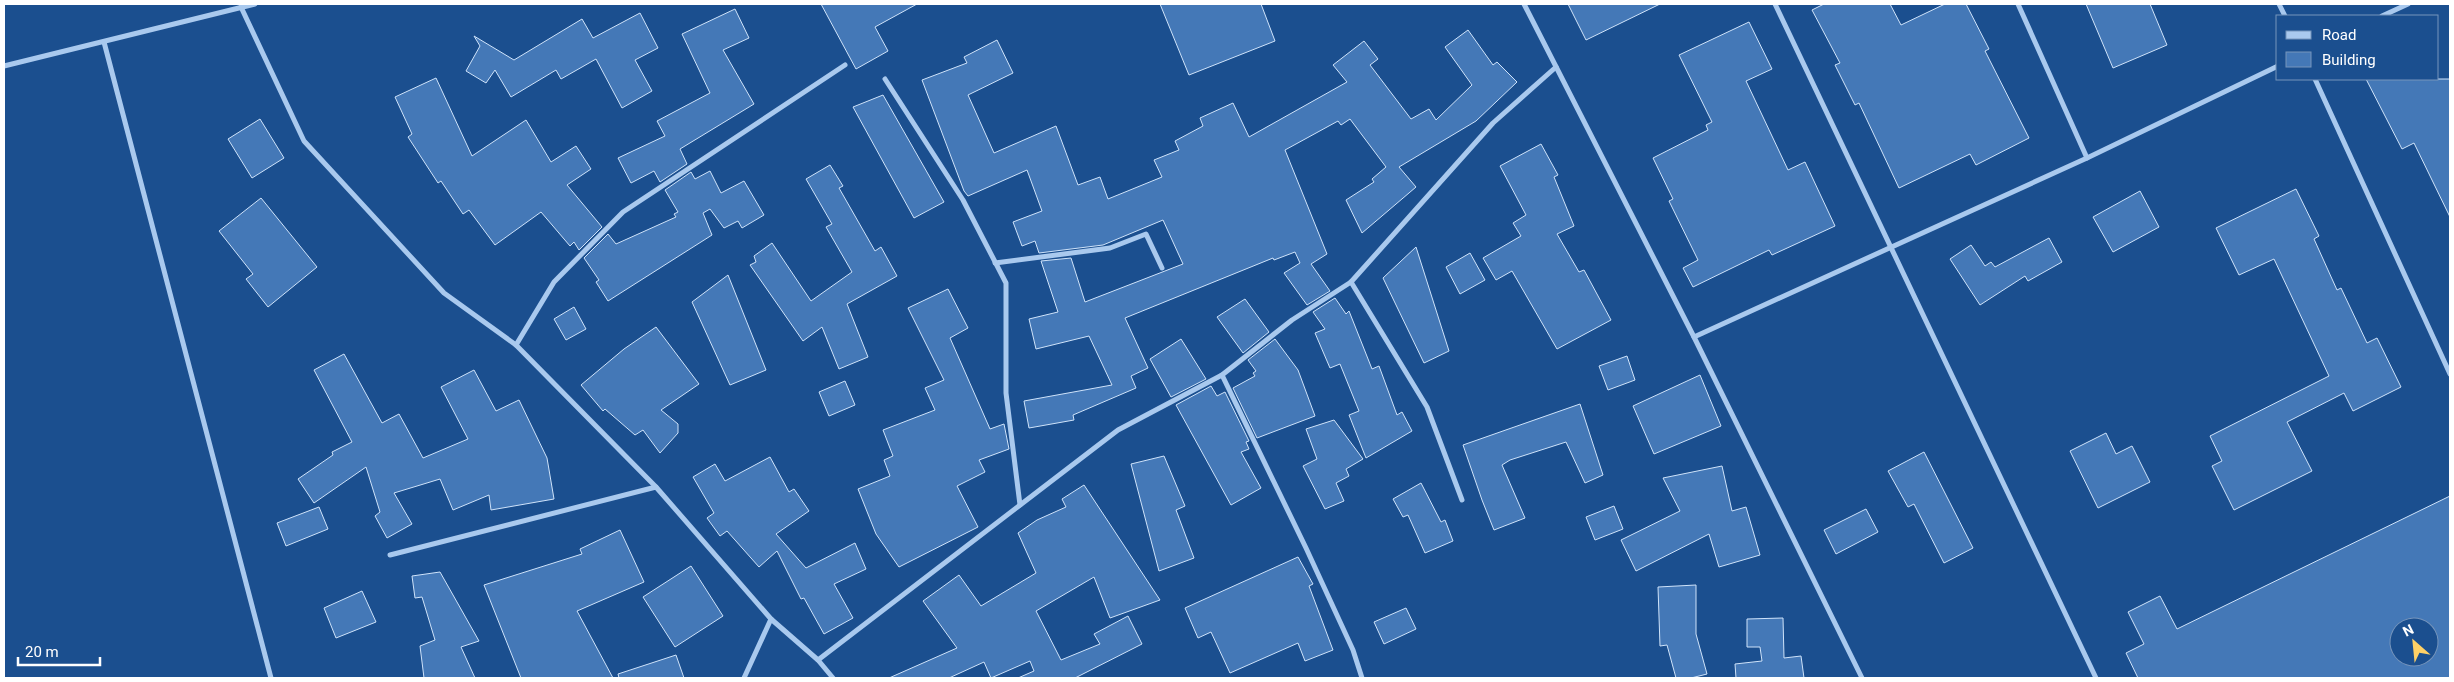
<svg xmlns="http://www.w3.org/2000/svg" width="2454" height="682" viewBox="0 0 2454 682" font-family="Roboto,sans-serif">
	<rect width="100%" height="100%" fill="#1b4f8f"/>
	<g fill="#4478b7" stroke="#cfe3fa" fill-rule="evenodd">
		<path d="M 821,4 L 917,4 L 875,27 L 888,51 L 856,69 Z"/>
		<path d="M 1160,4 L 1261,4 L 1275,41 L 1189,75 Z"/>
		<path d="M 1568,4 L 1660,4 L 1586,40 Z"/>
		<path d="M 1824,4 L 1890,4 L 1901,25 L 1945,4 L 1966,4 L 1989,49 L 1985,51 L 2029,138 L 1976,165 L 1970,154 L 1899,188 L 1859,103 L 1855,105 L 1835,65 L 1840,63 L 1812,10 Z"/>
		<path d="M 2086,4 L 2150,4 L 2167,45 L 2113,68 Z"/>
		<path d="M 735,9 L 749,38 L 723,50 L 754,104 L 680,149 L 687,164 L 660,182 L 654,171 L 631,183 L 618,158 L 665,136 L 657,121 L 710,93 L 682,34 Z"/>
		<path d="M 640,13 L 658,48 L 635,60 L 652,91 L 622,108 L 596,59 L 561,79 L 556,70 L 511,97 L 495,70 L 486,83 L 466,71 L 480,46 L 474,36 L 514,60 L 582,19 L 593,38 Z"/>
		<path d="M 1749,22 L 1772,69 L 1746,81 L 1788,170 L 1805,162 L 1835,226 L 1772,255 L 1769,250 L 1693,287 L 1683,268 L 1698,260 L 1669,201 L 1673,199 L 1653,158 L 1708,130 L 1706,125 L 1712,122 L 1679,55 Z"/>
		<path d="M 1468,30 L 1493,65 L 1497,62 L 1517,82 L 1476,121 L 1399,167 L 1416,187 L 1362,233 L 1346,200 L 1374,182 L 1372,179 L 1386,167 L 1350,119 L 1341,125 L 1338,121 L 1285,150 L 1327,254 L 1311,264 L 1330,291 L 1307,305 L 1284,273 L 1300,263 L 1295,252 L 1274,260 L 1273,258 L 1125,318 L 1148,368 L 1131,376 L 1136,388 L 1073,415 L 1074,420 L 1029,428 L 1024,401 L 1112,385 L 1089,336 L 1036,349 L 1029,319 L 1058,312 L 1041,261 L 1071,258 L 1085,302 L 1183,264 L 1163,220 L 1103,245 L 1039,253 L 1035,241 L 1022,246 L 1013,222 L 1042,211 L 1027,170 L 968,196 L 964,191 L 922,80 L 967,63 L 964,57 L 997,40 L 1013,73 L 968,95 L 994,153 L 1056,126 L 1078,185 L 1100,177 L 1108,199 L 1162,177 L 1154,160 L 1179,150 L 1175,141 L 1203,126 L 1200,118 L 1233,103 L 1249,137 L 1347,82 L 1333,65 L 1364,41 L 1378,59 L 1370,65 L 1411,119 L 1429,109 L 1436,120 L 1472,85 L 1445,47 Z"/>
		<path d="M 436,78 L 472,156 L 526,120 L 551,162 L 576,146 L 591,169 L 567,185 L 602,227 L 579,250 L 574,242 L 570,246 L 541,212 L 495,245 L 469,210 L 463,214 L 441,181 L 438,183 L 408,137 L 412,134 L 395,97 Z"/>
		<path d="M 2366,79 L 2450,79 L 2450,217 L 2414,143 L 2402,149 Z"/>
		<path d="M 883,95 L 944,202 L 914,218 L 853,107 Z"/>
		<path d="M 260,119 L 284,158 L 252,178 L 228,139 Z"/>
		<path d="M 1541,144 L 1558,175 L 1554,177 L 1574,226 L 1557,234 L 1579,272 L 1584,270 L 1611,320 L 1557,349 L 1512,271 L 1496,280 L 1483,258 L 1521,236 L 1513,223 L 1526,215 L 1500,166 Z"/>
		<path d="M 830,165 L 843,186 L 839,188 L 875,251 L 881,247 L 897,276 L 847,304 L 868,357 L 839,369 L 822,327 L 803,341 L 750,265 L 756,262 L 754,256 L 772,243 L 811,301 L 852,272 L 826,227 L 832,224 L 806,179 Z"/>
		<path d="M 710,171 L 721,193 L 744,181 L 764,215 L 742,228 L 738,221 L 724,228 L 710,209 L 703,213 L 712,235 L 608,301 L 596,282 L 599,280 L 584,258 L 608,234 L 616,244 L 676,217 L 674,214 L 678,212 L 665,190 L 691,172 L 695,179 Z"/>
		<path d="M 2296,189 L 2319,236 L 2314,239 L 2337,290 L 2341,288 L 2367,343 L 2377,338 L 2401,387 L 2353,411 L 2344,393 L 2287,422 L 2312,471 L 2234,510 L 2212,466 L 2222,461 L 2210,436 L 2329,376 L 2274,259 L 2239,275 L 2216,228 Z"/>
		<path d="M 2140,191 L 2159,227 L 2113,252 L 2093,217 Z"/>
		<path d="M 261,198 L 317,267 L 268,307 L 246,279 L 253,274 L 219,231 Z"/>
		<path d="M 2049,238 L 2062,262 L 2028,281 L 2025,276 L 1980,305 L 1950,259 L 1971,245 L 1985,266 L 1991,262 L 1995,267 Z"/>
		<path d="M 1416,247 L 1449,351 L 1424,363 L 1383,278 Z"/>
		<path d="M 1470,253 L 1485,280 L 1460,294 L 1446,267 Z"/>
		<path d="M 728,275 L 766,370 L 730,385 L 692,302 Z"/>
		<path d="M 948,289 L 968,328 L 950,338 L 990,429 L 1004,424 L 1009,449 L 979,460 L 985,472 L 957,486 L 978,527 L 899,567 L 876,534 L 858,489 L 890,476 L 884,460 L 893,456 L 883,430 L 935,410 L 925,388 L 944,380 L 908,308 Z"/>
		<path d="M 1335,298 L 1346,314 L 1349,311 L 1372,369 L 1379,366 L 1397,415 L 1402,412 L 1412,431 L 1366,458 L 1349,415 L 1359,411 L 1340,364 L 1330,368 L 1315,333 L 1325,329 L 1313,312 Z"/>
		<path d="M 1245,299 L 1269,332 L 1243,353 L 1217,317 Z"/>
		<path d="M 574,307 L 586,329 L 566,340 L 554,319 Z"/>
		<path d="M 656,327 L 699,384 L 661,410 L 678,424 L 678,433 L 660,453 L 643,430 L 635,435 L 605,409 L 603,411 L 581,385 L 624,349 Z"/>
		<path d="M 1181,339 L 1206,379 L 1171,397 L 1150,359 Z"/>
		<path d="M 1275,339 L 1298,370 L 1315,416 L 1257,438 L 1233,388 L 1255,376 L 1253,373 L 1256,371 L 1248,360 Z"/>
		<path d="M 344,354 L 382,423 L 399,414 L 423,458 L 468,439 L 441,387 L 474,370 L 496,411 L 519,400 L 547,458 L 554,499 L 491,510 L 489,495 L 453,510 L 440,479 L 394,493 L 412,524 L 387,538 L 375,516 L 380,512 L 366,467 L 314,503 L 298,479 L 333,455 L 332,452 L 352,442 L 314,370 Z"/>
		<path d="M 1627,356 L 1635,380 L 1608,390 L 1599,366 Z"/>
		<path d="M 1700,375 L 1721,426 L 1654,454 L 1633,406 Z"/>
		<path d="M 845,381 L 855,405 L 829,416 L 819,392 Z"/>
		<path d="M 1211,386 L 1217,396 L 1225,392 L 1249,441 L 1246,442 L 1249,449 L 1241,452 L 1261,488 L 1231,505 L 1176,405 Z"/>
		<path d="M 1580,404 L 1603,475 L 1585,483 L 1566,442 L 1510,460 L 1502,465 L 1525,518 L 1494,530 L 1482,500 L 1463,445 Z"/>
		<path d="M 1334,420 L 1363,459 L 1346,469 L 1349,476 L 1336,483 L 1344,501 L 1325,509 L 1303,466 L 1317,459 L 1306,429 Z"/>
		<path d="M 2106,433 L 2116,454 L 2132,446 L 2150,482 L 2098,508 L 2070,451 Z"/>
		<path d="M 1924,452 L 1973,548 L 1944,563 L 1914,504 L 1908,507 L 1888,471 Z"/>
		<path d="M 1164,456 L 1185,506 L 1176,510 L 1194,558 L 1159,571 L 1131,464 Z"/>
		<path d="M 770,457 L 789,492 L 794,489 L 809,511 L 776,534 L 806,568 L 855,543 L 866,569 L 834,584 L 853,618 L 824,634 L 804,598 L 801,599 L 777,551 L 759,567 L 727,531 L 720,536 L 707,518 L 714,513 L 693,477 L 715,464 L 725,481 Z"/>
		<path d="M 1722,466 L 1732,511 L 1746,507 L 1760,555 L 1719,567 L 1709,534 L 1636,571 L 1621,540 L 1680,511 L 1663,478 Z"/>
		<path d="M 1421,483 L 1441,522 L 1445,520 L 1453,541 L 1425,553 L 1408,515 L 1403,517 L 1393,499 Z"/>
		<path d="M 1084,485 L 1160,600 L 1110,618 L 1094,577 L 1036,611 L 1061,660 L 1100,644 L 1094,634 L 1128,616 L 1142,644 L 1075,678 L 1018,678 L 1034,671 L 1030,661 L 991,678 L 984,662 L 949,678 L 889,678 L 957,648 L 923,601 L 959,575 L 981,606 L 1036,573 L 1018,533 L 1037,520 L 1066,507 L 1062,499 Z"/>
		<path d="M 2450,496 L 2450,678 L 2138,678 L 2126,653 L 2144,644 L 2128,612 L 2160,596 L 2177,629 ZM 2399,627 L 2429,627 L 2429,657 L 2399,657 Z"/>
		<path d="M 1614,506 L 1623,529 L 1595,540 L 1586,517 Z"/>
		<path d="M 319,507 L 328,529 L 286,546 L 277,523 Z"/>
		<path d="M 1866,509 L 1878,532 L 1836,554 L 1824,530 Z"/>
		<path d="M 620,530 L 644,582 L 577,611 L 613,678 L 521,678 L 484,585 L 582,554 L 580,549 Z"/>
		<path d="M 1298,557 L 1313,584 L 1309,586 L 1333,650 L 1305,661 L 1298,643 L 1230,673 L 1211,632 L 1198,638 L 1185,608 Z"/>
		<path d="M 691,566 L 723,616 L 675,647 L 643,597 Z"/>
		<path d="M 440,572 L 479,641 L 461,647 L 475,678 L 424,678 L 420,646 L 435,640 L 422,597 L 415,598 L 412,576 Z"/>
		<path d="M 1696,585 L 1696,634 L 1707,674 L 1691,678 L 1676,678 L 1667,645 L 1660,646 L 1658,587 Z"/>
		<path d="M 362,591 L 376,622 L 336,638 L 324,608 Z"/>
		<path d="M 1406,608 L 1416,629 L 1384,644 L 1374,622 Z"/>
		<path d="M 1783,618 L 1784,658 L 1801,656 L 1804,678 L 1736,678 L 1735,664 L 1762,661 L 1760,647 L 1747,647 L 1747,619 Z"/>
		<path d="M 676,655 L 684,678 L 619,678 L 618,674 Z"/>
	</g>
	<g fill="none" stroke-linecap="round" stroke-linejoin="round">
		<g stroke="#a9c9ee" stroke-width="5">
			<path d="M 1524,4 L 1694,337 L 1862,678"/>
			<path d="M 1775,4 L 2096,678"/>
			<path d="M 2018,4 L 2087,158"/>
			<path d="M 2279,4 L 2285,16"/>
			<path d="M 241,7 L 304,141 L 444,293 L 516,345 L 656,487 L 771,619 L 818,660 L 833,678"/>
			<path d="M 2382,16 L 2408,4"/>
			<path d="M 104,42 L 271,678"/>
			<path d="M 4,66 L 255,4"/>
			<path d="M 885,79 L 963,200 L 1006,283 L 1006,393 L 1020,505"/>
			<path d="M 2315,79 L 2450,374"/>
			<path d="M 995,263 L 1110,248 L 1146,234 L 1162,268"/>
			<path d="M 1351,282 L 1427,407 L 1462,500"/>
			<path d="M 1694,337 L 2087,158 L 2278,66"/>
			<path d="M 516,345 L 554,282 L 623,212 L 845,65"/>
			<path d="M 1222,375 L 1306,548 L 1353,650 L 1362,678"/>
			<path d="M 390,555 L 656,487"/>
			<path d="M 818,660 L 1118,430 L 1222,375 L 1292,320 L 1351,282 L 1493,123 L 1556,67"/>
			<path d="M 744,678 L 771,619"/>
		</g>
	</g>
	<rect width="2454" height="682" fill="none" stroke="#ffffff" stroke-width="10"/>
	<rect x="2276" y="15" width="162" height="65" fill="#1b4f8f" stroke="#7695bc"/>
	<rect x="2286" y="31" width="25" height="8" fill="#a9c9ee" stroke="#7695bc"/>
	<text x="2322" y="40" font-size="15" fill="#ffffff">Road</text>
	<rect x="2286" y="52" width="25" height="15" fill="#4478b7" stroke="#7695bc"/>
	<text x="2322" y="65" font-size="15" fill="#ffffff">Building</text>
	<g transform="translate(2414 642) rotate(333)"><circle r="24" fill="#1b4f8f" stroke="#7695bc"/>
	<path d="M0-4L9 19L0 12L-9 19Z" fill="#ffd166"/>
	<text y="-8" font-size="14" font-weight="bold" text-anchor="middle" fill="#ffffff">N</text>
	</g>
	<path d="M18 657v8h82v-8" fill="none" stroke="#ffffff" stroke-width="2.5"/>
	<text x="25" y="657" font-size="15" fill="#ffffff" stroke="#1b4f8f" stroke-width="4" paint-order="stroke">20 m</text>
</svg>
